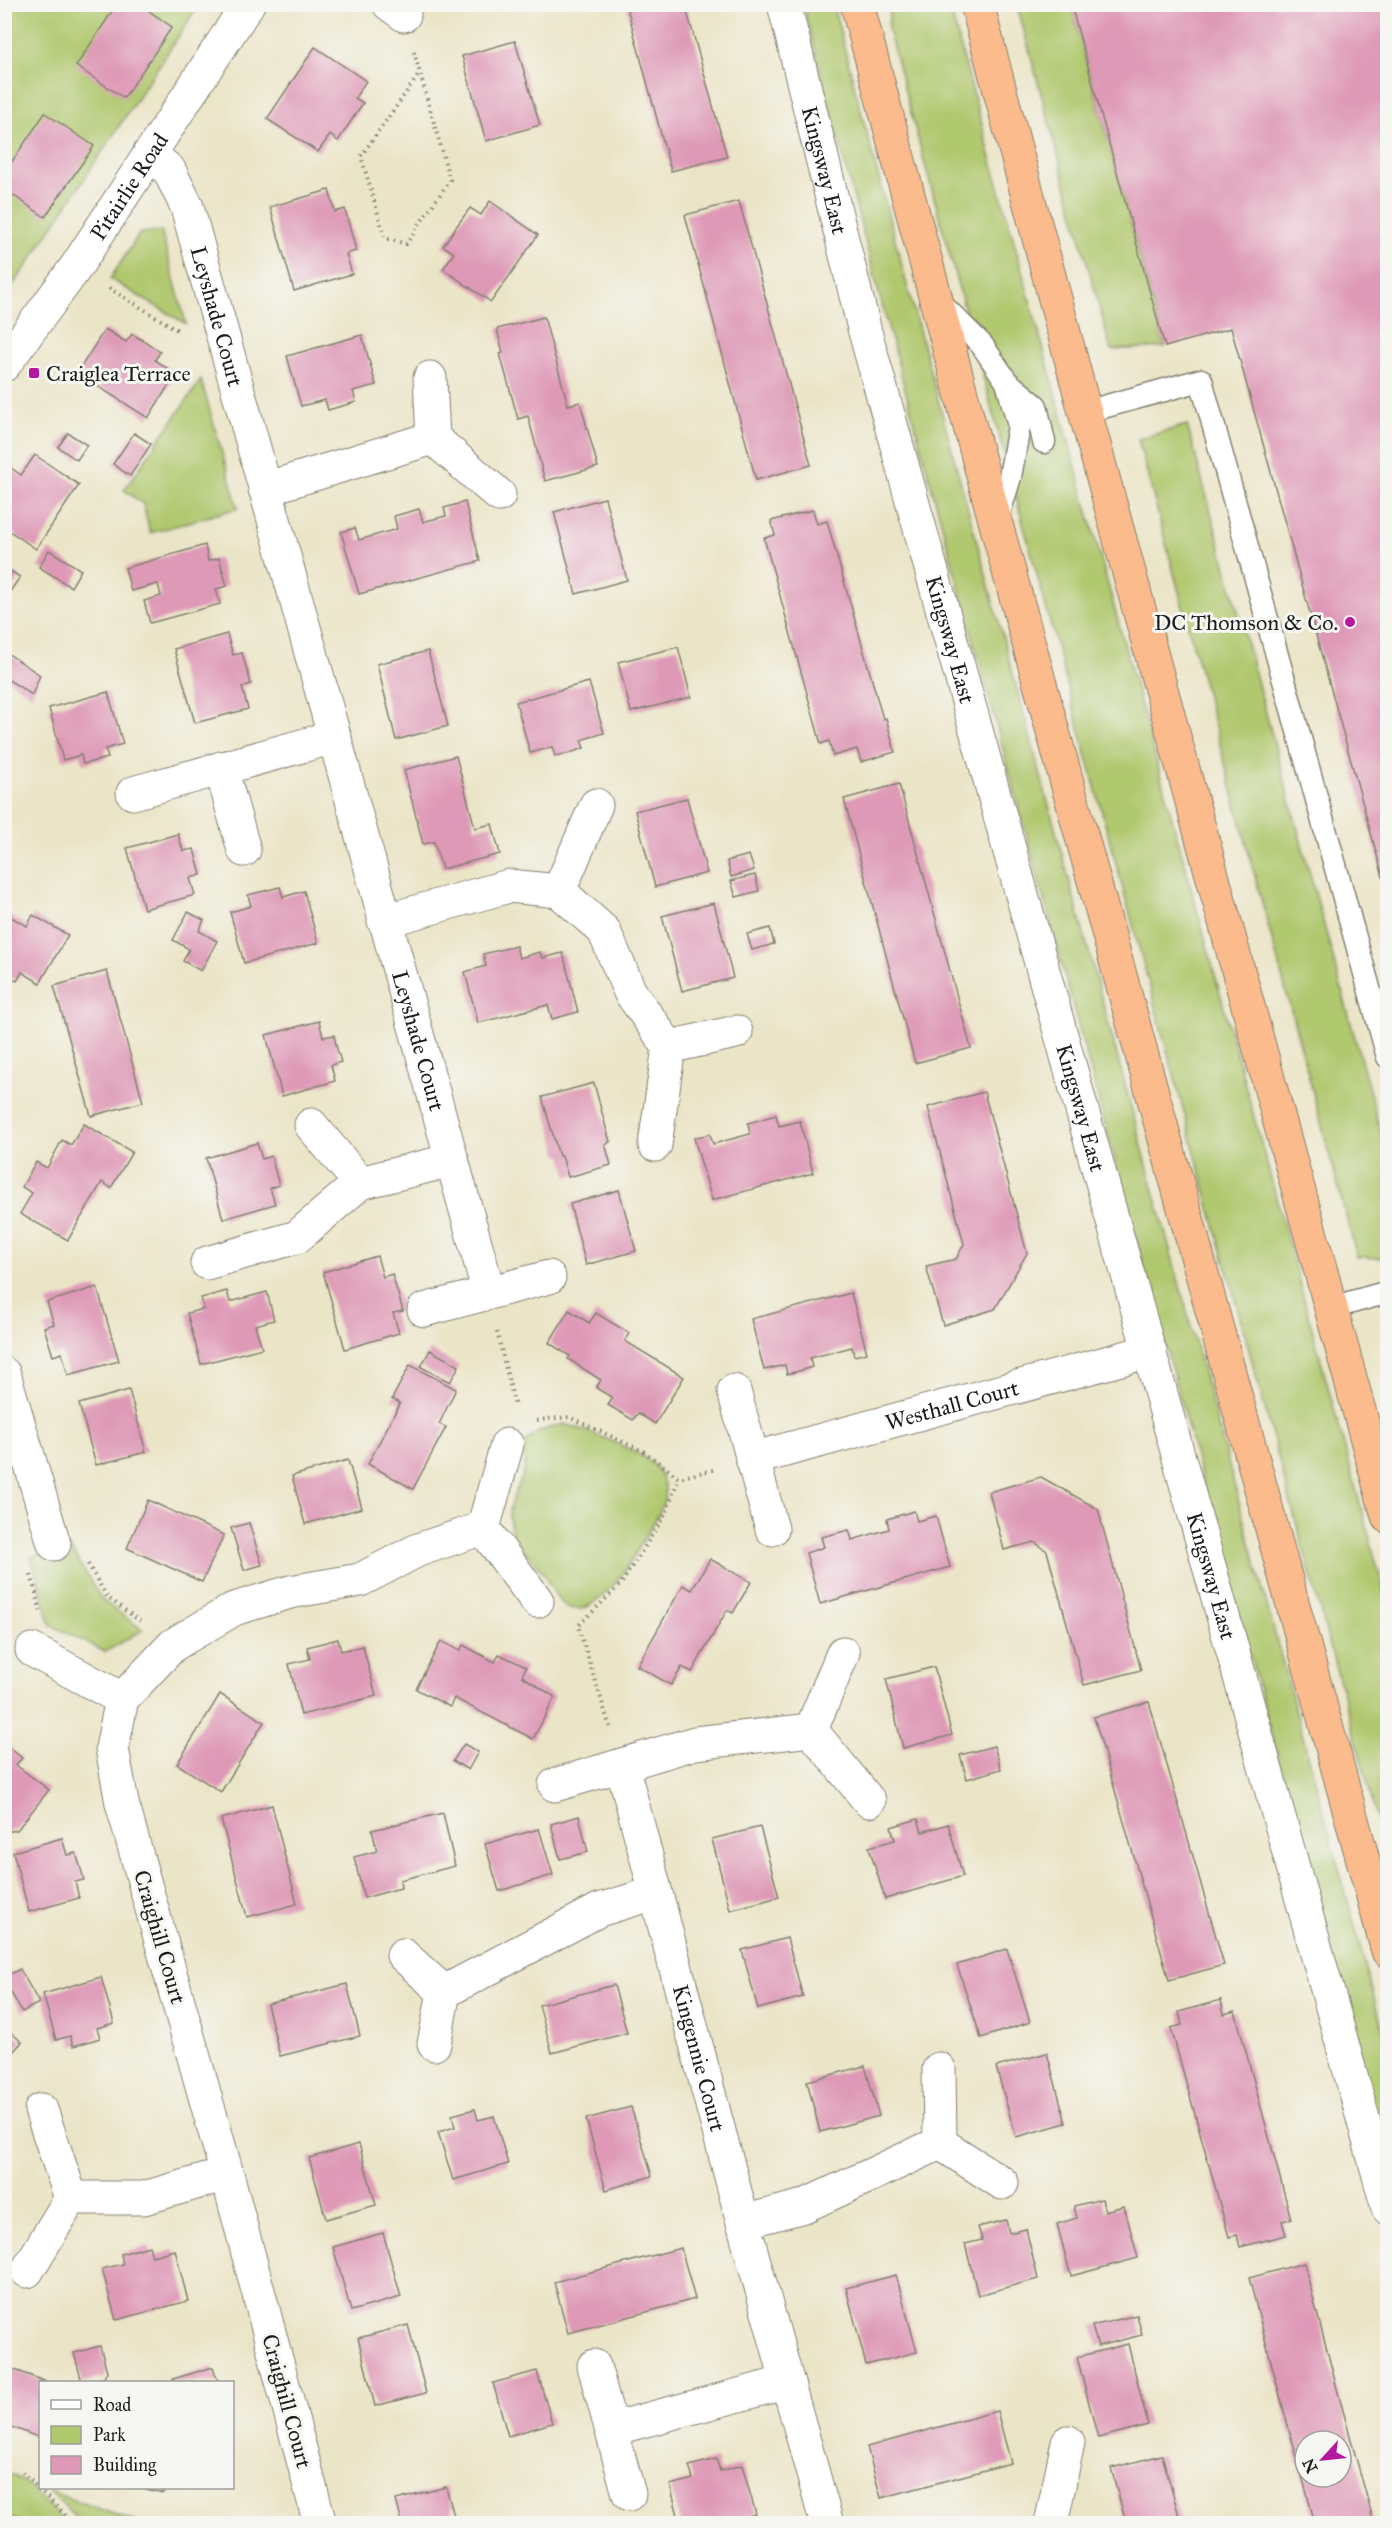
<svg xmlns="http://www.w3.org/2000/svg" width="1392" height="2528" viewBox="0 0 1392 2528" font-family="'IM FELL Great Primer',serif">
	<rect width="100%" height="100%" fill="#f6f6f2"/>
	<filter id="ink" filterUnits="userSpaceOnUse"><feTurbulence type="fractalNoise" baseFrequency=".0167" numOctaves="2"/><feDisplacementMap in="SourceGraphic" scale="12" xChannelSelector="R" yChannelSelector="G"/><feConvolveMatrix kernelMatrix="1 2 1 2 8 2 1 2 1" color-interpolation-filters="sRGB"/></filter>
	<filter id="wash" filterUnits="userSpaceOnUse"><feTurbulence type="fractalNoise" baseFrequency=".008" numOctaves="4" result="noise"/><feDisplacementMap in="SourceGraphic" scale="24" xChannelSelector="R" yChannelSelector="G"/><feGaussianBlur stdDeviation="1.35" result="paint"/><feColorMatrix in="noise" values="0 0 0 0 0 0 0 0 0 0 0 0 0 0 0 0 0 1.4 0 .05"/><feComposite in="paint" operator="in"/></filter>
	<g filter="url(#wash)">
		<rect width="100%" height="100%" fill="#ebe5c8"/>
		<g fill="#b0c86e" stroke="#667245" stroke-width="1.5">
			<path d="M 4,5 L 199,5 L 26,267 L 9,290 L 5,291 Z"/>
			<path d="M 803,5 L 833,5 L 909,293 L 1387,2045 L 1387,2159 L 881,301 Z"/>
			<path d="M 890,5 L 949,5 L 1387,1602 L 1387,1855 L 888,29 Z"/>
			<path d="M 1017,5 L 1071,5 L 1165,347 L 1111,350 Z"/>
			<path d="M 161,231 L 186,324 L 110,279 L 140,233 Z"/>
			<path d="M 201,380 L 238,508 L 150,533 L 143,504 L 124,490 Z"/>
			<path d="M 1187,425 L 1387,1155 L 1387,1258 L 1357,1257 L 1138,439 Z"/>
			<path d="M 563,1424 C 582,1428 641,1451 654,1465 C 659,1470 665,1483 665,1490 C 666,1509 647,1532 639,1548 C 628,1567 590,1627 563,1604 C 555,1597 549,1582 543,1573 C 534,1559 519,1549 513,1534 C 500,1503 524,1487 525,1464 C 525,1454 520,1447 530,1438 C 539,1430 551,1427 563,1424 Z"/>
			<path d="M 69,1546 L 102,1600 L 143,1630 L 105,1652 L 51,1625 L 31,1557 Z"/>
			<path d="M 5,2473 L 23,2480 L 65,2523 L 25,2523 L 5,2516 Z"/>
			<path d="M 49,2491 L 139,2523 L 82,2523 Z"/>
		</g>
		<g id="blocks">
			<g fill="#de99b6" fill-rule="evenodd">
				<path d="M 117,4 L 139,4 L 172,27 L 124,98 L 76,66 Z"/>
				<path d="M 626,4 L 685,4 L 727,157 L 671,171 Z"/>
				<path d="M 1071,5 L 1388,5 L 1388,895 L 1231,328 L 1165,347 Z"/>
				<path d="M 515,41 L 540,125 L 486,141 L 462,56 Z"/>
				<path d="M 315,47 L 366,81 L 355,98 L 363,103 L 338,141 L 330,135 L 318,152 L 267,119 Z"/>
				<path d="M 45,113 L 94,146 L 45,217 L 4,189 L 4,173 Z"/>
				<path d="M 329,190 L 335,212 L 345,209 L 356,251 L 346,254 L 352,274 L 294,291 L 270,207 Z"/>
				<path d="M 490,201 L 538,235 L 491,302 L 443,269 L 454,253 L 443,246 L 456,227 L 470,208 L 481,215 Z"/>
				<path d="M 739,201 L 811,465 L 756,480 L 685,215 Z"/>
				<path d="M 544,317 L 568,405 L 580,402 L 598,467 L 545,481 L 528,416 L 518,419 L 500,354 L 503,353 L 497,329 Z"/>
				<path d="M 105,329 L 126,342 L 132,334 L 146,342 L 160,352 L 155,360 L 176,374 L 148,418 L 77,373 Z"/>
				<path d="M 362,335 L 376,385 L 353,391 L 356,402 L 328,410 L 325,400 L 301,406 L 287,356 Z"/>
				<path d="M 68,433 L 87,445 L 77,460 L 58,447 Z"/>
				<path d="M 134,433 L 151,444 L 130,476 L 113,464 Z"/>
				<path d="M 35,455 L 79,485 L 36,549 L 4,527 L 4,478 L 11,468 L 21,475 Z"/>
				<path d="M 605,498 L 627,580 L 576,594 L 554,512 Z"/>
				<path d="M 465,502 L 480,561 L 359,594 L 341,532 L 355,528 L 359,540 L 397,529 L 394,516 L 419,509 L 423,522 L 426,521 L 446,516 L 444,508 Z"/>
				<path d="M 813,510 L 817,524 L 827,521 L 883,719 L 886,718 L 895,752 L 861,762 L 857,749 L 833,756 L 829,741 L 821,744 L 764,538 L 775,535 L 771,521 Z"/>
				<path d="M 205,545 L 208,561 L 219,558 L 227,586 L 216,589 L 220,604 L 150,623 L 144,601 L 161,596 L 158,584 L 131,591 L 125,568 Z"/>
				<path d="M 49,550 L 81,570 L 71,587 L 39,567 Z"/>
				<path d="M 4,567 L 20,577 L 4,600 Z"/>
				<path d="M 227,634 L 233,655 L 242,653 L 251,684 L 242,687 L 248,709 L 195,723 L 174,649 Z"/>
				<path d="M 678,647 L 691,697 L 631,712 L 618,662 Z"/>
				<path d="M 4,651 L 40,675 L 32,695 L 4,677 Z"/>
				<path d="M 428,651 L 448,726 L 396,740 L 377,664 Z"/>
				<path d="M 589,682 L 604,733 L 581,740 L 584,748 L 570,753 L 555,756 L 552,747 L 530,753 L 516,702 Z"/>
				<path d="M 108,692 L 123,744 L 105,749 L 108,758 L 83,764 L 81,755 L 63,760 L 49,708 Z"/>
				<path d="M 456,756 L 475,828 L 492,824 L 500,854 L 442,869 L 434,842 L 423,844 L 404,770 Z"/>
				<path d="M 899,784 L 971,1048 L 915,1063 L 844,799 Z"/>
				<path d="M 687,798 L 707,873 L 655,887 L 635,811 Z"/>
				<path d="M 178,834 L 183,851 L 194,849 L 201,875 L 190,878 L 195,895 L 144,909 L 127,848 Z"/>
				<path d="M 749,855 L 754,870 L 731,877 L 727,861 Z"/>
				<path d="M 755,875 L 759,891 L 736,897 L 731,881 Z"/>
				<path d="M 280,887 L 283,897 L 304,891 L 318,943 L 244,963 L 230,912 L 251,906 L 248,895 Z"/>
				<path d="M 714,903 L 733,978 L 682,991 L 662,916 Z"/>
				<path d="M 188,912 L 204,920 L 199,931 L 217,941 L 201,971 L 183,961 L 189,949 L 173,940 Z"/>
				<path d="M 4,913 L 27,926 L 33,915 L 68,935 L 40,983 L 22,972 L 17,981 L 4,974 Z"/>
				<path d="M 770,928 L 774,944 L 752,950 L 747,934 Z"/>
				<path d="M 516,946 L 519,958 L 540,952 L 542,958 L 563,953 L 578,1012 L 552,1019 L 548,1005 L 478,1023 L 465,972 L 486,966 L 483,954 Z"/>
				<path d="M 107,971 L 143,1102 L 91,1116 L 54,986 Z"/>
				<path d="M 319,1021 L 323,1037 L 334,1035 L 337,1049 L 341,1062 L 331,1065 L 335,1081 L 282,1096 L 266,1035 Z"/>
				<path d="M 594,1083 L 610,1142 L 605,1144 L 611,1165 L 568,1177 L 562,1156 L 559,1156 L 542,1097 Z"/>
				<path d="M 984,1092 L 1027,1253 L 995,1309 L 943,1325 L 926,1266 L 956,1259 L 964,1244 L 928,1107 Z"/>
				<path d="M 776,1115 L 779,1126 L 800,1121 L 813,1173 L 712,1200 L 694,1138 L 710,1134 L 713,1144 L 750,1134 L 748,1123 Z"/>
				<path d="M 84,1124 L 132,1152 L 111,1188 L 102,1182 L 68,1240 L 20,1214 L 32,1193 L 22,1187 L 36,1162 L 47,1168 L 62,1140 L 71,1145 Z"/>
				<path d="M 257,1143 L 262,1159 L 271,1156 L 279,1185 L 270,1188 L 275,1204 L 223,1219 L 206,1158 Z"/>
				<path d="M 619,1190 L 636,1251 L 586,1265 L 570,1204 Z"/>
				<path d="M 377,1256 L 383,1277 L 392,1274 L 403,1311 L 393,1313 L 399,1333 L 345,1349 L 323,1272 Z"/>
				<path d="M 97,1287 L 119,1361 L 68,1375 L 62,1353 L 53,1356 L 44,1327 L 54,1324 L 47,1302 Z"/>
				<path d="M 227,1291 L 230,1302 L 267,1292 L 274,1320 L 255,1325 L 262,1348 L 201,1364 L 187,1313 L 204,1309 L 201,1298 Z"/>
				<path d="M 851,1293 L 867,1353 L 854,1356 L 852,1347 L 810,1358 L 812,1367 L 799,1371 L 787,1374 L 785,1365 L 764,1370 L 751,1319 Z"/>
				<path d="M 569,1310 L 589,1323 L 596,1313 L 629,1333 L 625,1341 L 684,1377 L 655,1424 L 638,1413 L 633,1420 L 608,1405 L 613,1398 L 596,1388 L 601,1380 L 568,1359 L 570,1356 L 549,1343 Z"/>
				<path d="M 430,1350 L 459,1366 L 450,1382 L 421,1367 Z"/>
				<path d="M 410,1365 L 456,1389 L 439,1424 L 446,1427 L 413,1489 L 368,1464 L 400,1403 L 392,1399 Z"/>
				<path d="M 129,1390 L 146,1452 L 96,1465 L 79,1404 Z"/>
				<path d="M 348,1460 L 362,1508 L 305,1524 L 292,1476 Z"/>
				<path d="M 1041,1477 L 1098,1509 L 1141,1670 L 1084,1685 L 1047,1551 L 1034,1542 L 1004,1550 L 989,1492 Z"/>
				<path d="M 148,1500 L 224,1535 L 202,1582 L 127,1548 Z"/>
				<path d="M 914,1511 L 917,1521 L 936,1516 L 950,1567 L 820,1604 L 806,1553 L 824,1547 L 821,1537 L 849,1530 L 852,1540 L 889,1529 L 887,1519 Z"/>
				<path d="M 249,1523 L 262,1565 L 244,1570 L 231,1528 Z"/>
				<path d="M 710,1559 L 751,1582 L 733,1613 L 727,1610 L 692,1672 L 682,1667 L 671,1685 L 637,1666 L 683,1585 L 692,1590 Z"/>
				<path d="M 338,1639 L 341,1651 L 363,1646 L 376,1696 L 301,1715 L 289,1664 L 310,1659 L 307,1647 Z"/>
				<path d="M 441,1641 L 460,1651 L 463,1645 L 495,1662 L 499,1654 L 526,1667 L 522,1676 L 555,1697 L 533,1739 L 454,1698 L 450,1707 L 416,1689 Z"/>
				<path d="M 934,1667 L 952,1735 L 903,1748 L 886,1679 Z"/>
				<path d="M 220,1694 L 264,1722 L 221,1792 L 177,1764 Z"/>
				<path d="M 1149,1702 L 1224,1965 L 1169,1980 L 1094,1717 Z"/>
				<path d="M 5,1744 L 22,1758 L 16,1765 L 49,1790 L 17,1830 L 5,1832 Z"/>
				<path d="M 464,1744 L 478,1752 L 468,1770 L 453,1761 Z"/>
				<path d="M 994,1746 L 1001,1769 L 967,1779 L 960,1755 Z"/>
				<path d="M 272,1805 L 297,1904 L 247,1917 L 221,1819 Z"/>
				<path d="M 443,1813 L 455,1866 L 400,1880 L 401,1888 L 364,1898 L 354,1857 L 377,1851 L 372,1830 Z"/>
				<path d="M 579,1816 L 588,1852 L 560,1859 L 551,1824 Z"/>
				<path d="M 918,1819 L 922,1832 L 948,1824 L 963,1876 L 885,1899 L 869,1847 L 895,1840 L 891,1827 Z"/>
				<path d="M 760,1827 L 779,1897 L 730,1910 L 712,1839 Z"/>
				<path d="M 539,1829 L 553,1875 L 499,1891 L 485,1844 Z"/>
				<path d="M 62,1838 L 67,1855 L 76,1853 L 80,1866 L 84,1880 L 75,1882 L 79,1898 L 29,1912 L 13,1852 Z"/>
				<path d="M 787,1938 L 803,1997 L 758,2009 L 742,1950 Z"/>
				<path d="M 1007,1949 L 1030,2022 L 981,2038 L 957,1965 Z"/>
				<path d="M 20,1969 L 39,2003 L 22,2012 L 4,1980 L 4,1977 Z"/>
				<path d="M 101,1977 L 114,2023 L 97,2028 L 100,2038 L 87,2042 L 73,2046 L 70,2036 L 56,2040 L 43,1994 Z"/>
				<path d="M 347,1984 L 360,2036 L 280,2056 L 267,2004 Z"/>
				<path d="M 614,1985 L 627,2033 L 552,2053 L 539,2005 Z"/>
				<path d="M 1221,2000 L 1224,2014 L 1235,2011 L 1291,2219 L 1282,2221 L 1286,2235 L 1240,2247 L 1237,2235 L 1229,2237 L 1171,2028 L 1182,2025 L 1179,2012 Z"/>
				<path d="M 4,2027 L 22,2042 L 4,2062 Z"/>
				<path d="M 1047,2053 L 1066,2123 L 1016,2137 L 996,2067 Z"/>
				<path d="M 865,2066 L 879,2116 L 820,2132 L 807,2081 Z"/>
				<path d="M 631,2107 L 652,2176 L 606,2190 L 586,2119 Z"/>
				<path d="M 475,2109 L 478,2120 L 494,2116 L 508,2164 L 453,2180 L 438,2132 L 455,2127 L 452,2115 Z"/>
				<path d="M 359,2144 L 376,2205 L 326,2219 L 309,2158 Z"/>
				<path d="M 1102,2199 L 1105,2211 L 1124,2206 L 1138,2258 L 1071,2276 L 1057,2224 L 1077,2218 L 1074,2206 Z"/>
				<path d="M 1006,2220 L 1009,2233 L 1026,2229 L 1038,2279 L 978,2295 L 965,2244 L 982,2240 L 978,2227 Z"/>
				<path d="M 383,2233 L 401,2297 L 351,2311 L 333,2247 Z"/>
				<path d="M 149,2246 L 152,2256 L 175,2250 L 188,2301 L 116,2320 L 102,2269 L 123,2264 L 121,2254 Z"/>
				<path d="M 681,2248 L 695,2299 L 568,2333 L 554,2282 Z"/>
				<path d="M 1304,2263 L 1339,2396 L 1374,2523 L 1315,2523 L 1284,2411 L 1249,2278 ZM 1305,2441 L 1341,2441 L 1341,2477 L 1305,2477 Z"/>
				<path d="M 896,2275 L 917,2352 L 866,2365 L 846,2288 Z"/>
				<path d="M 1137,2315 L 1142,2335 L 1098,2346 L 1092,2326 Z"/>
				<path d="M 408,2325 L 426,2393 L 375,2406 L 358,2338 Z"/>
				<path d="M 1128,2344 L 1148,2425 L 1098,2438 L 1077,2357 Z"/>
				<path d="M 100,2346 L 107,2371 L 104,2378 L 82,2382 L 74,2353 Z"/>
				<path d="M 4,2366 L 47,2382 L 40,2382 L 40,2438 L 4,2424 Z"/>
				<path d="M 213,2367 L 218,2382 L 174,2382 L 173,2379 Z"/>
				<path d="M 537,2371 L 552,2423 L 508,2436 L 493,2383 Z"/>
				<path d="M 997,2411 L 1011,2463 L 881,2498 L 867,2447 Z"/>
				<path d="M 1162,2455 L 1181,2523 L 1126,2523 L 1111,2468 Z"/>
				<path d="M 716,2459 L 720,2471 L 742,2465 L 756,2514 L 723,2523 L 680,2523 L 670,2485 L 693,2479 L 689,2466 Z"/>
				<path d="M 446,2487 L 456,2523 L 402,2523 L 396,2500 Z"/>
				<path d="M 142,2488 L 165,2488 L 163,2493 Z"/>
			</g>
		</g>
	</g>
	<g filter="url(#ink)">
		<use href="#blocks" fill-opacity="0" stroke="#848072" stroke-width="1.5"/>
		<g fill="none" stroke-linecap="round" stroke-linejoin="round">
			<g stroke="#848072" stroke-width="25">
				<g id="service">
					<path d="M 938,301 L 982,345 L 1007,382 L 1019,426 L 1010,477 L 996,523"/>
					<path d="M 1007,382 L 1036,406 L 1044,442"/>
					<path d="M 1085,412 L 1201,380 L 1388,1057"/>
					<path d="M 1331,1308 L 1388,1292"/>
				</g>
			</g>
			<g stroke="#848072" stroke-width="35">
				<g id="minor">
					<path d="M 389,4 L 404,15"/>
					<path id="s1" d="M 784,4 L 864,328 L 1388,2208"/>
					<path id="s2" d="M 149,154 L 169,170 L 187,207 L 489,1293"/>
					<path id="s3" d="M 4,365 L 76,267 L 248,4"/>
					<path d="M 430,378 L 433,438"/>
					<path d="M 265,489 L 433,438 L 499,495"/>
					<path d="M 221,768 L 244,850"/>
					<path d="M 133,793 L 334,737"/>
					<path d="M 559,891 L 596,805"/>
					<path d="M 384,921 L 509,886 L 559,891 L 604,931 L 630,992 L 669,1047 L 655,1145"/>
					<path d="M 669,1047 L 736,1032"/>
					<path d="M 311,1125 L 360,1183"/>
					<path d="M 207,1263 L 297,1237 L 360,1183 L 452,1160"/>
					<path d="M 424,1310 L 549,1277"/>
					<path d="M 4,1374 L 54,1544"/>
					<path d="M 734,1391 L 772,1529"/>
					<path id="s4" d="M 752,1459 L 1150,1351"/>
					<path d="M 483,1528 L 507,1445"/>
					<path d="M 32,1650 L 122,1699"/>
					<path d="M 811,1730 L 843,1653"/>
					<path id="s5" d="M 622,1765 L 743,2222 L 827,2524"/>
					<path d="M 555,1785 L 695,1743 L 811,1730 L 869,1801"/>
					<path d="M 403,1955 L 444,1992 L 434,2044"/>
					<path d="M 444,1992 L 599,1910 L 655,1893"/>
					<path d="M 41,2110 L 71,2198"/>
					<path d="M 940,2143 L 1002,2183"/>
					<path d="M 743,2222 L 804,2206 L 940,2143 L 939,2069"/>
					<path d="M 27,2271 L 71,2198 L 144,2198 L 227,2174"/>
					<path d="M 594,2366 L 629,2494"/>
					<path d="M 612,2429 L 787,2382"/>
					<path d="M 320,2524 L 227,2174 L 122,1803 L 112,1748 L 122,1699 L 173,1645 L 234,1609 L 290,1592 L 360,1580 L 418,1550 L 483,1528 L 537,1601"/>
					<path d="M 1051,2524 L 1068,2442"/>
				</g>
			</g>
			<g stroke="#848072" stroke-width="35">
				<g id="trunk">
					<path d="M 857,4 L 996,524 L 1388,1951"/>
					<path d="M 977,4 L 1085,412 L 1388,1516"/>
				</g>
			</g>
			<g stroke="#848072" stroke-width="4" stroke-dasharray="1.5 4.5" stroke-linecap="butt">
				<path d="M 414,52 L 450,180 L 406,244 L 385,238 L 361,156 L 420,73"/>
				<path d="M 109,288 L 179,331"/>
				<path d="M 497,1332 L 515,1406"/>
				<path d="M 537,1420 L 569,1417 L 645,1452 L 679,1478 L 716,1469"/>
				<path d="M 88,1564 L 107,1597 L 140,1621"/>
				<path d="M 31,1575 L 41,1612"/>
				<path d="M 610,1727 L 578,1626 L 621,1584 L 665,1515 L 679,1478"/>
				<path d="M 22,2472 L 74,2524"/>
				<path d="M 149,2524 L 150,2520"/>
			</g>
			<use href="#service" stroke="#fff" stroke-width="22"/>
			<use href="#minor" stroke="#fff" stroke-width="33"/>
			<use href="#trunk" stroke="#fbbb8d" stroke-width="33"/>
		</g>
	</g>
	<g fill="#b5179e" stroke="#f6f6f2" stroke-width="2">
		<rect x="28" y="367" width="12" height="12" rx="3"/>
		<circle cx="1350" cy="622" r="6"/>
	</g>
	<g text-anchor="middle" dominant-baseline="central" stroke-width="6" stroke-linejoin="round" paint-order="stroke">
		<g font-size="22" fill="#1c1c1c" stroke="#f6f6f2">
			<text stroke="none"><textPath href="#s1" startOffset="171">Kingsway East</textPath></text>
			<text stroke="none"><textPath href="#s3" startOffset="218">Pitairlie Road</textPath></text>
			<text stroke="none"><textPath href="#s2" startOffset="180">Leyshade Court</textPath></text>
			<text stroke="none"><textPath href="#s1" startOffset="657">Kingsway East</textPath></text>
			<text stroke="none"><textPath href="#s2" startOffset="932">Leyshade Court</textPath></text>
			<text stroke="none"><textPath href="#s1" startOffset="1143">Kingsway East</textPath></text>
			<text stroke="none"><textPath href="#s4" startOffset="207">Westhall Court</textPath></text>
			<text stroke="none"><textPath href="#s1" startOffset="1629">Kingsway East</textPath></text>
			<text transform="translate(160 1937) rotate(74)">Craighill Court</text>
			<text stroke="none"><textPath href="#s5" startOffset="303">Kingennie Court</textPath></text>
			<text transform="translate(287 2401) rotate(75)">Craighill Court</text>
		</g>
		<g font-size="22" fill="#1c1c1c" stroke="#f6f6f2" text-anchor="start">
			<text x="46" y="373">Craiglea Terrace</text>
			<text x="1338" y="622" text-anchor="end">DC Thomson &amp; Co.</text>
		</g>
	</g>
	<rect width="1392" height="2528" fill="none" stroke="#f6f6f2" stroke-width="24"/>
	<rect x="39" y="2381" width="195" height="108" fill="#f6f6f2" stroke="#9f9f9c" stroke-width="1.5"/>
	<rect x="51" y="2400" width="30" height="9" fill="#ffffff" stroke="#9f9f9c" stroke-width="1.5"/>
	<text x="93" y="2411" font-size="18" fill="#1c1c1c">Road</text>
	<rect x="51" y="2426" width="30" height="18" fill="#b0c86e" stroke="#9f9f9c" stroke-width="1.5"/>
	<text x="93" y="2441" font-size="18" fill="#1c1c1c">Park</text>
	<rect x="51" y="2456" width="30" height="18" fill="#de99b6" stroke="#9f9f9c" stroke-width="1.5"/>
	<text x="93" y="2471" font-size="18" fill="#1c1c1c">Building</text>
	<g transform="translate(1323 2459) rotate(243)"><circle r="28" fill="#f6f6f2" stroke="#9f9f9c" stroke-width="1.5"/>
	<path d="M0-4.5L10 22L0 15L-10 22Z" fill="#b5179e"/>
	<text y="-9" font-size="16" font-weight="bold" text-anchor="middle" fill="#1c1c1c">N</text>
	</g>
</svg>
